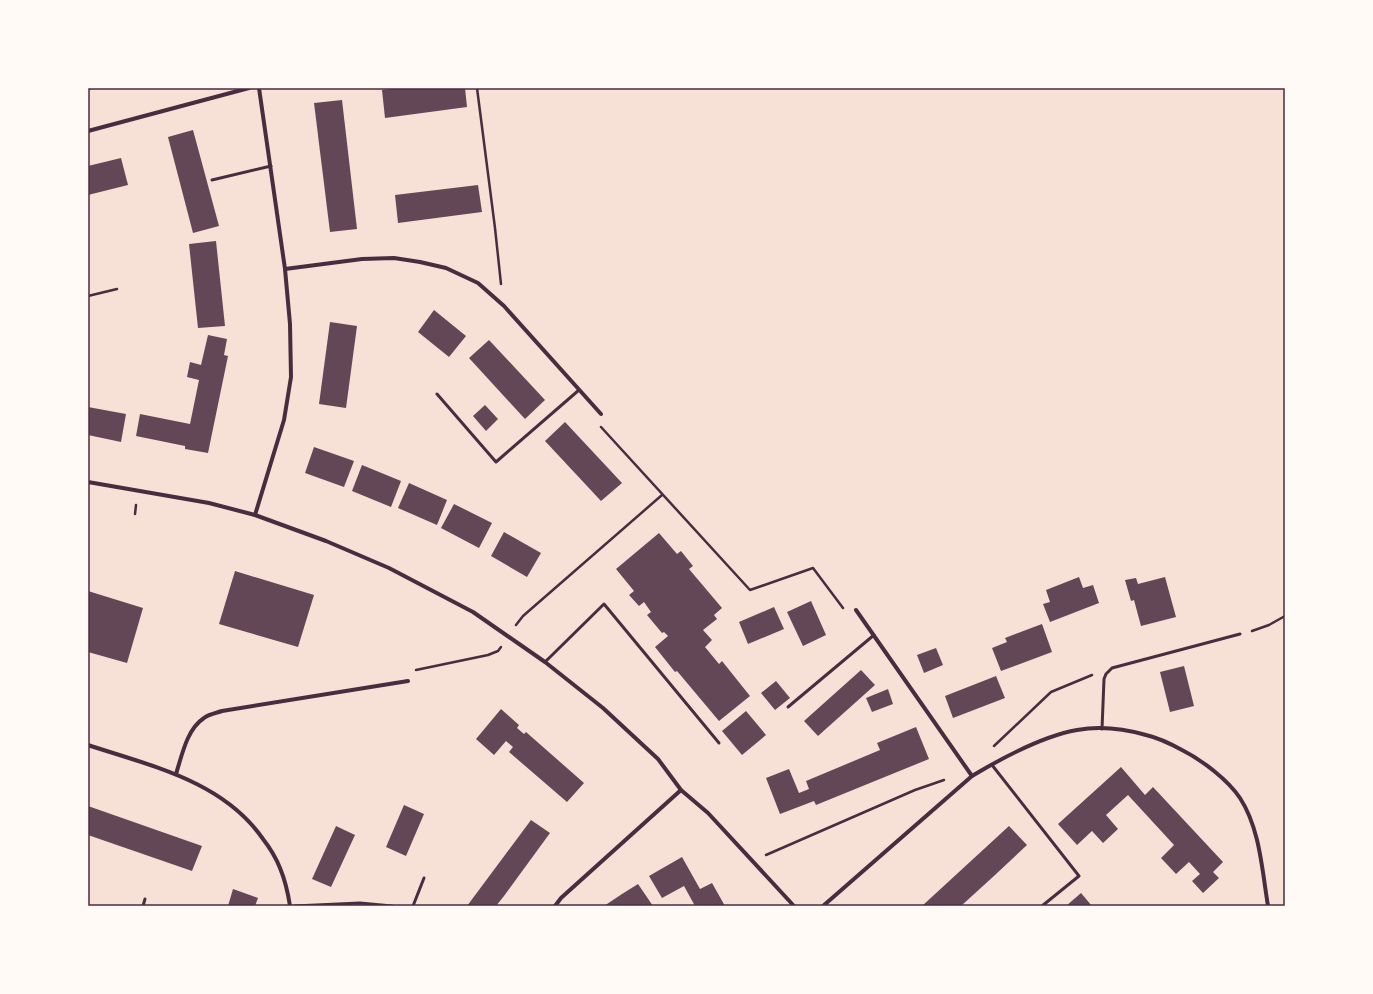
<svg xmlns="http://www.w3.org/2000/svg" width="1373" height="994" viewBox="0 0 1373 994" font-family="Manrope,sans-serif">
	<rect width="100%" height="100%" fill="#f7e1d7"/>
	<g fill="#644757">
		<path d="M 398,88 L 465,88 L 467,107 L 385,118 L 382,90 Z"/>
		<path d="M 342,100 L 357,229 L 330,232 L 314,103 Z"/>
		<path d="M 193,130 L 219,226 L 193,233 L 168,137 Z"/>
		<path d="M 121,158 L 128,185 L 88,195 L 88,166 Z"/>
		<path d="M 478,185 L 482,212 L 398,223 L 395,195 Z"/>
		<path d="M 216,241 L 225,326 L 198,328 L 189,244 Z"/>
		<path d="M 434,310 L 466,336 L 449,357 L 418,332 Z"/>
		<path d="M 330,322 L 357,326 L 346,408 L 319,404 Z"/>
		<path d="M 208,335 L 227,339 L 224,355 L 228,356 L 208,453 L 185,449 L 185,446 L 136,436 L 140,414 L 190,424 L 199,380 L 187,377 L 190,362 L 201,365 Z"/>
		<path d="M 489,340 L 545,400 L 525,419 L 469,358 Z"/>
		<path d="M 485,405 L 498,419 L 486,431 L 473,416 Z"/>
		<path d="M 88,407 L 126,414 L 121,442 L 88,435 Z"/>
		<path d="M 565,422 L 622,483 L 601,501 L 545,441 Z"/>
		<path d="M 314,447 L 354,461 L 344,487 L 305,473 Z"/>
		<path d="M 362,465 L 401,481 L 391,507 L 352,491 Z"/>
		<path d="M 409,483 L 447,500 L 437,525 L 398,508 Z"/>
		<path d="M 454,504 L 492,523 L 479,548 L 441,528 Z"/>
		<path d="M 504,532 L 541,553 L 527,577 L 491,556 Z"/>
		<path d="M 659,533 L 677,554 L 681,551 L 693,566 L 689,569 L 722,608 L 714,615 L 717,619 L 703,630 L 712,640 L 705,647 L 719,664 L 722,661 L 750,696 L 719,721 L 677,671 L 675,672 L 655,647 L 668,636 L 664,632 L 662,633 L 647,615 L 651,612 L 644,602 L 639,606 L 629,595 L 634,591 L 616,569 Z"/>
		<path d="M 235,571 L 314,595 L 298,647 L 219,624 Z"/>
		<path d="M 1079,577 L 1083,588 L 1093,585 L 1099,603 L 1050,622 L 1043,604 L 1050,602 L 1046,590 Z"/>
		<path d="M 1165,577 L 1176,617 L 1141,626 L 1134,600 L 1131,601 L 1125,580 L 1136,578 L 1138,584 Z"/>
		<path d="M 88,591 L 143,608 L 127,663 L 88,652 Z"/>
		<path d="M 811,601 L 826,635 L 803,646 L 787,612 Z"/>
		<path d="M 774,607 L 784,629 L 748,644 L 739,622 Z"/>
		<path d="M 1042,624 L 1052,652 L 1001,671 L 992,648 L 1007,642 L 1005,638 Z"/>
		<path d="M 936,648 L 943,665 L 924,673 L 917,655 Z"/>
		<path d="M 1184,666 L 1194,706 L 1170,712 L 1160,672 Z"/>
		<path d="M 861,670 L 875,685 L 818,736 L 804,721 Z"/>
		<path d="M 996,676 L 1005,698 L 953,718 L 945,696 Z"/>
		<path d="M 776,681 L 790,698 L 775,710 L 761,693 Z"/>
		<path d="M 888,689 L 893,704 L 872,712 L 866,698 Z"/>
		<path d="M 501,709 L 519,725 L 517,728 L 524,734 L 526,732 L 584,783 L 567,802 L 509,752 L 513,747 L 506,741 L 494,755 L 476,739 Z"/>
		<path d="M 746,711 L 766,735 L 742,755 L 722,731 Z"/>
		<path d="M 916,727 L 929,759 L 816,805 L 814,801 L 780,814 L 766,778 L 789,769 L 799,793 L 809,789 L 806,781 L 880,750 L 877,743 Z"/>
		<path d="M 1121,767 L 1145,795 L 1153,787 L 1223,862 L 1213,872 L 1219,878 L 1203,893 L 1192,881 L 1200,874 L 1189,862 L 1176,874 L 1161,858 L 1174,845 L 1128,795 L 1106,815 L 1118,829 L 1103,843 L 1092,831 L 1077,845 L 1058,824 Z"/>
		<path d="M 404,805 L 424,814 L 406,856 L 386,847 Z"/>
		<path d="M 88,806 L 202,846 L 192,871 L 88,835 Z"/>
		<path d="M 531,820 L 550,833 L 504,896 L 496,906 L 467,906 Z"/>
		<path d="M 336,826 L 355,835 L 331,887 L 312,879 Z"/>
		<path d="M 1009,826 L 1027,845 L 995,875 L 961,906 L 922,906 Z"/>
		<path d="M 682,857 L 700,889 L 712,883 L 725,906 L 695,906 L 684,886 L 662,898 L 649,876 Z"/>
		<path d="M 638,884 L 653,906 L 604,906 L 622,894 Z"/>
		<path d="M 233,889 L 258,898 L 255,906 L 228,906 Z"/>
		<path d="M 1081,893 L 1092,906 L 1066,906 Z"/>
	</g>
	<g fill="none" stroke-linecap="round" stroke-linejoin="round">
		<g stroke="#4a2c40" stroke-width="2.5">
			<path d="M 477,88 L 495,228 L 501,284"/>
			<path d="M 88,296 L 117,289"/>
			<path d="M 601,427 L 750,590 L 813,568 L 843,608"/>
			<path d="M 135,514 L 136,505"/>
			<path d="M 516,625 L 523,616 L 662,495"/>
			<path d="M 1252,631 L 1269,625 L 1285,616"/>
			<path d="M 416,670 L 488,655 L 498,651 L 501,647"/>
			<path d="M 994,746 L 1051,692 L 1092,675"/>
			<path d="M 766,855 L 915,790 L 944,780"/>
		</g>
		<g stroke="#4a2c40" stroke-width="3">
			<path d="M 212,180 L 271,166"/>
			<path d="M 437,394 L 496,462 L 579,390"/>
			<path d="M 545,662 L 604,604 L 719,743"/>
			<path d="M 788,707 L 874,635"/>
			<path d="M 1102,729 L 1104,679 L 1106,674 L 1112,668 L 1240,634"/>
			<path d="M 992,765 L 1079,876 L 1042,906"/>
			<path d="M 143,906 L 145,899"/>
			<path d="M 294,906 L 360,903 L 392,906"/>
			<path d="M 413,906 L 424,878"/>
		</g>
		<g stroke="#4a2c40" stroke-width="4">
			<path d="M 88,88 L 89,88"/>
			<path d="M 88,131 L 249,88"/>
			<path d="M 285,269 L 362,259 L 394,258 L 420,262 L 446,268 L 478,283 L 504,306 L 601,414"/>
			<path d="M 88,482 L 209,503 L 255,515 L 326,541 L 389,568 L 473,612 L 545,662 L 603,708 L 658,759 L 681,790 L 708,813 L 794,906"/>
			<path d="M 255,515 L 284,420 L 291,377 L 290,324 L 285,269 L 259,88"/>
			<path d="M 856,610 L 972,776"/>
			<path d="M 88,745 C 151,766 223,781 263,839 C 270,848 276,858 280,868 C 285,880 288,893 290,906"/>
			<path d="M 176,774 C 182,755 187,729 204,718 C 209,714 216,713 222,711 L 408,681"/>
			<path d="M 555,906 L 561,898 L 681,790"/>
			<path d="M 823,906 L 972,776 C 1002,758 1043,736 1077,730 C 1099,726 1125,729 1146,735 C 1159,738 1171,744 1182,750 C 1202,760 1228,780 1240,798 C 1260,829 1262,870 1268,906"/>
		</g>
	</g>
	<rect width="1373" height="994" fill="none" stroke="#fffaf5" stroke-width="178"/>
	<rect x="89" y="89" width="1195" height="816" fill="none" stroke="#4a2c40" stroke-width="1.5"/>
</svg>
